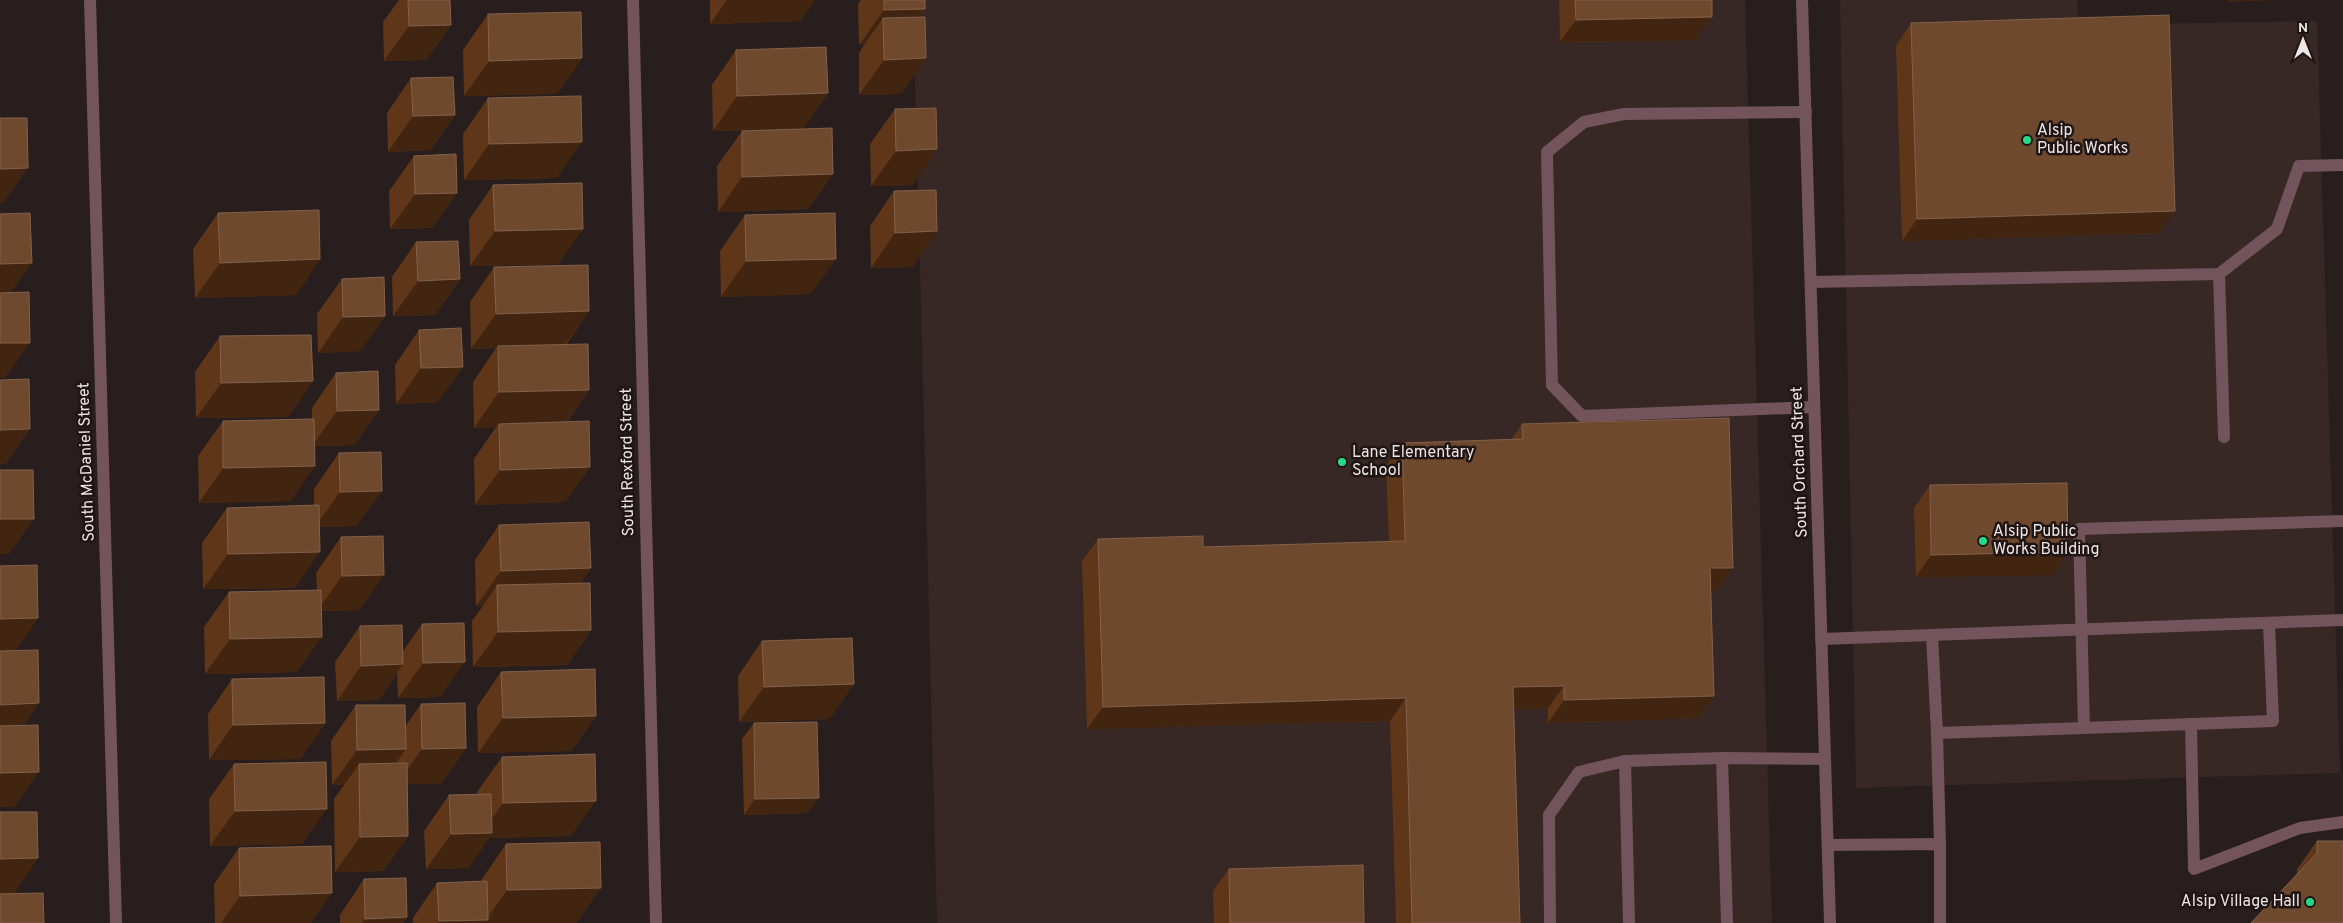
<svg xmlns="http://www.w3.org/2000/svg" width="2343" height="923" viewBox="0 0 2343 923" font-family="Overpass,sans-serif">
	<rect width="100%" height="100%" fill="#271e1d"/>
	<g fill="#372725">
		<path d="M 913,0 L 1745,0 L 1772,923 L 937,923 Z"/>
		<path d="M 1840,0 L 2077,0 L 2078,25 L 2317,21 L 2340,773 L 1856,788 Z"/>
	</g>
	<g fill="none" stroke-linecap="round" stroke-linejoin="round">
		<g stroke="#73545d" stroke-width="12">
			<path d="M 90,0 L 116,923"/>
			<path d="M 633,0 L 656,923"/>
			<path d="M 1802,0 L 1830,923"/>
			<path d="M 1806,112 L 1624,114 L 1584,122 L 1547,152 L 1552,385 L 1582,416 L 1814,407"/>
			<path d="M 2219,274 L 2224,437"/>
			<path d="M 1811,282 L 2219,274 L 2277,229 L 2299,166 L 2343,165"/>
			<path d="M 1932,635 L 1937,733"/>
			<path d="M 1821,639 L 2343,620"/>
			<path d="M 2191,724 L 2194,869 L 2300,828 L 2343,822"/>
			<path d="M 2084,728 L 2273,721 L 2269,623"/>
			<path d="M 1722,758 L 1727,923"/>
			<path d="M 1625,761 L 1629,923"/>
			<path d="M 1940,844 L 1937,733 L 2084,728 L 2079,529 L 2343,521"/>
			<path d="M 1828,845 L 1940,844 L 1940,923"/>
			<path d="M 1550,923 L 1549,815 L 1579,772 L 1625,761 L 1722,758 L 1825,759"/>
		</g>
	</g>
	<g fill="#5f3618">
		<path d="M 399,0 L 450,0 L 451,25 L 426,60 L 384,61 L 383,22 Z"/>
		<path d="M 710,0 L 815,0 L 800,21 L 710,24 Z"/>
		<path d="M 861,0 L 925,0 L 920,18 L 926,58 L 901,94 L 859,95 L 859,53 L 864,45 L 859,45 L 858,4 Z"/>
		<path d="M 1559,0 L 1712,0 L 1696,40 L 1560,42 Z"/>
		<path d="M 488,14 L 582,58 L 557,94 L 464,96 L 463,50 Z"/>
		<path d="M 1911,23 L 2159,233 L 1902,241 L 1896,46 Z"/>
		<path d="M 736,50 L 828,93 L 803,129 L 713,131 L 712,85 Z"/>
		<path d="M 411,78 L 455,115 L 430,150 L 388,152 L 387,113 Z"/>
		<path d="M 488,98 L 557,178 L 464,180 L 463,134 Z"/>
		<path d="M 895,109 L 913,185 L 871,186 L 870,144 Z"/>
		<path d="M 742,131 L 833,174 L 808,209 L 718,212 L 717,166 Z"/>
		<path d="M 414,156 L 457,193 L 432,228 L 390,229 L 389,191 Z"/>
		<path d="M 493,185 L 583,229 L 558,264 L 470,266 L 469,220 Z"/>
		<path d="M 894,191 L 937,231 L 912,267 L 871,268 L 870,226 Z"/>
		<path d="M 218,213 L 320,259 L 296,295 L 195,298 L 193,249 Z"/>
		<path d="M 745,215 L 811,294 L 721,297 L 720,251 Z"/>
		<path d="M 416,242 L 460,279 L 435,315 L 393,316 L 392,277 Z"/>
		<path d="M 494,267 L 589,311 L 566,345 L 589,390 L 567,422 L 590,467 L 565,502 L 475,505 L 474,459 L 496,427 L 474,428 L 473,382 L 496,348 L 471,349 L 470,302 Z"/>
		<path d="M 342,279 L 385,316 L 360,351 L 318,353 L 317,314 Z"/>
		<path d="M 419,330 L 438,402 L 396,404 L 395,365 Z"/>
		<path d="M 220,336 L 313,381 L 288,417 L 196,418 L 195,372 Z"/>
		<path d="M 336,373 L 379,410 L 354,445 L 315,446 L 291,501 L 199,503 L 198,456 L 223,421 L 312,419 L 312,408 Z"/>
		<path d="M 1522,424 L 1733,568 L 1717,590 L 1711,590 L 1714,696 L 1698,718 L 1548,723 L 1548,708 L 1514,709 L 1520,923 L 1396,923 L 1390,721 L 1087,729 L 1082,561 L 1098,539 L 1203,547 L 1389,542 L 1386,466 L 1402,443 L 1511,440 Z"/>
		<path d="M 339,453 L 357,526 L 319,527 L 295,588 L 203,589 L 202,543 L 227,508 L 314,505 L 314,489 Z"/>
		<path d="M 1930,485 L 2052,575 L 1916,577 L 1914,508 Z"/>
		<path d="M 499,525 L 591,568 L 580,584 L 591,630 L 567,665 L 473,667 L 472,621 L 483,606 L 476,606 L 475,560 Z"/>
		<path d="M 341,537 L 360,610 L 321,611 L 297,672 L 205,674 L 204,627 L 229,592 L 317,590 L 316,573 Z"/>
		<path d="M 422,624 L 440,697 L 398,698 L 397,673 L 379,700 L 337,701 L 335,662 L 360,626 L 403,651 Z"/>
		<path d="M 762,641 L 854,684 L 829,719 L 739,722 L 738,676 Z"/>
		<path d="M 501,672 L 596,716 L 571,751 L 478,753 L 477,707 Z"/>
		<path d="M 232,679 L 325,723 L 300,759 L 209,760 L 208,714 Z"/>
		<path d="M 421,704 L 466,748 L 441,784 L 407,784 L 408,836 L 383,871 L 335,872 L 334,799 L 344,785 L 332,785 L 331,741 L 356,705 L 405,727 Z"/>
		<path d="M 754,723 L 808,813 L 744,815 L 742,739 Z"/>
		<path d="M 502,757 L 571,836 L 489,838 L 468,868 L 426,869 L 424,831 L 449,795 L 477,795 L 477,792 Z"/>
		<path d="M 234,764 L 302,844 L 210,846 L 209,799 Z"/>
		<path d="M 2317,841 L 2343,841 L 2297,874 L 2297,869 Z"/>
		<path d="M 506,844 L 601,888 L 576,923 L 413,923 L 413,918 L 437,883 L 482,881 L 482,879 Z"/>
		<path d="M 239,848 L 311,923 L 215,923 L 214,884 Z"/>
		<path d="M 1229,869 L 1364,923 L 1214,923 L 1213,891 Z"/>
		<path d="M 364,879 L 407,917 L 403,923 L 340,923 L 340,915 Z"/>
	</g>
	<g fill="#422511">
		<path d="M 727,0 L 815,0 L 800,21 L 710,24 Z"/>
		<path d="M 2229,0 L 2277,0 L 2228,2 Z"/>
		<path d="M 925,9 L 901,45 L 883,18 L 864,45 L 859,45 L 884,10 Z"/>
		<path d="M 1712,17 L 1696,40 L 1560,42 L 1576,20 Z"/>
		<path d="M 451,25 L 426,60 L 384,61 L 409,26 Z"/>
		<path d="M 582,58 L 557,94 L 464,96 L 489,61 Z"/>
		<path d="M 926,58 L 901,94 L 859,95 L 884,60 Z"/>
		<path d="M 828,93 L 803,129 L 713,131 L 737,96 Z"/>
		<path d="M 455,115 L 430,150 L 388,152 L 413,116 Z"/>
		<path d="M 582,142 L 557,178 L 464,180 L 489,144 Z"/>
		<path d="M 937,149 L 913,185 L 871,186 L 896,151 Z"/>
		<path d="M 28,168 L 3,203 L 0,203 L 0,169 Z"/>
		<path d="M 833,174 L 808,209 L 718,212 L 742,177 Z"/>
		<path d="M 457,193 L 432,228 L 390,229 L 415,194 Z"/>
		<path d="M 2175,211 L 2159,233 L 1902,241 L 1917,219 Z"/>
		<path d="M 583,229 L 558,264 L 470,266 L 495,231 Z"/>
		<path d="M 937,231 L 912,267 L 871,268 L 895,233 Z"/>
		<path d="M 320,259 L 296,295 L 195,298 L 220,263 Z"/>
		<path d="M 836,259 L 811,294 L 721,297 L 746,261 Z"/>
		<path d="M 32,263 L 7,298 L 0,299 L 0,264 Z"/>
		<path d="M 460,279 L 435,315 L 393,316 L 418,281 Z"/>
		<path d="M 589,311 L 564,346 L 498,346 L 496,348 L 471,349 L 496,314 Z"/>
		<path d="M 385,316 L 360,351 L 318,353 L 343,317 Z"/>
		<path d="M 0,343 L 30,343 L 5,378 L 0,378 Z"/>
		<path d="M 463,367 L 438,402 L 396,404 L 421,368 Z"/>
		<path d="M 313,381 L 288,417 L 196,418 L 221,383 Z"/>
		<path d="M 589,390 L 564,425 L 499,424 L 496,427 L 474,428 L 499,392 Z"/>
		<path d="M 379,410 L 354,445 L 312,446 L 337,411 Z"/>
		<path d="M 30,429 L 6,464 L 0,465 L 0,430 Z"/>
		<path d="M 315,466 L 291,501 L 199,503 L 223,468 Z"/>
		<path d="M 590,467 L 565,502 L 475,505 L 500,470 Z"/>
		<path d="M 382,491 L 357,526 L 315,527 L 340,492 Z"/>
		<path d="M 0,519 L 34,519 L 9,554 L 0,554 Z"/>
		<path d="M 320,552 L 295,588 L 203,589 L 228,554 Z"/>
		<path d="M 2068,552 L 2052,575 L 1916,577 L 1931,555 Z"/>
		<path d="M 591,568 L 566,604 L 497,585 L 483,606 L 476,606 L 501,571 Z"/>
		<path d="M 1710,568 L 1733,568 L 1717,590 L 1695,591 Z"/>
		<path d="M 384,575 L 360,610 L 317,611 L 342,576 Z"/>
		<path d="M 38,618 L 14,654 L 0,654 L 0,619 Z"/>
		<path d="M 591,630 L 567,665 L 473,667 L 498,632 Z"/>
		<path d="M 322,637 L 297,672 L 205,674 L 230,639 Z"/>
		<path d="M 465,662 L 440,697 L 398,698 L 423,663 Z"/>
		<path d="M 403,664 L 379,700 L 337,701 L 361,666 Z"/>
		<path d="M 854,684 L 829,719 L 739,722 L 764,687 Z"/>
		<path d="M 1564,686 L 1548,708 L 1497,710 L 1513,687 Z"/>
		<path d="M 1714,696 L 1698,718 L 1548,723 L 1564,700 Z"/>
		<path d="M 1406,698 L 1390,721 L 1087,729 L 1103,707 Z"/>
		<path d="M 39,703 L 15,739 L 0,739 L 0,705 Z"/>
		<path d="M 596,716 L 571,751 L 478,753 L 503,718 Z"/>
		<path d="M 325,723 L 300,759 L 209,760 L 233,725 Z"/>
		<path d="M 466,748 L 441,784 L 397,784 L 422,749 Z"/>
		<path d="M 406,749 L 381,785 L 359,764 L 344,785 L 332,785 L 357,750 Z"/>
		<path d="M 39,772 L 14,807 L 0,807 L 0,773 Z"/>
		<path d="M 819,798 L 808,813 L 744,815 L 755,799 Z"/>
		<path d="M 596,801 L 571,836 L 489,838 L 468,868 L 426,869 L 451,834 L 482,833 L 503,803 Z"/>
		<path d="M 327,809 L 302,844 L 210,846 L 235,811 Z"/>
		<path d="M 408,836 L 383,871 L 335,872 L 360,837 Z"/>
		<path d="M 38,858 L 14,894 L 0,894 L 0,859 Z"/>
		<path d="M 601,888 L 576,923 L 438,923 L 439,921 L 486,920 L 507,890 Z"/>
		<path d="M 332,893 L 311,923 L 221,923 L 240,896 Z"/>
		<path d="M 407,917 L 403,923 L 362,923 L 365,919 Z"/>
	</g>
	<g fill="#6e492e" stroke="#82614b">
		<path d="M 408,0 L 450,0 L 451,25 L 409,26 Z"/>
		<path d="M 884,0 L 925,0 L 925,9 L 884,10 Z"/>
		<path d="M 1575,0 L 1712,0 L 1712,17 L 1576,20 Z"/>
		<path d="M 581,12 L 582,58 L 489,61 L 488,14 Z"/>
		<path d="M 2169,15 L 2175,211 L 1917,219 L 1911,23 Z"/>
		<path d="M 925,17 L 926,58 L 884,60 L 883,18 Z"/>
		<path d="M 826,47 L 828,93 L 737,96 L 736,50 Z"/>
		<path d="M 453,77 L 455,115 L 413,116 L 411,78 Z"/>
		<path d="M 581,96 L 582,142 L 489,144 L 488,98 Z"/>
		<path d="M 936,108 L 937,149 L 896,151 L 895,109 Z"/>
		<path d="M 0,118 L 27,118 L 28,168 L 0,169 Z"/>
		<path d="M 832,128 L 833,174 L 742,177 L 742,131 Z"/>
		<path d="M 456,154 L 457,193 L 415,194 L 414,156 Z"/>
		<path d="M 582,183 L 583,229 L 495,231 L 493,185 Z"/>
		<path d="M 936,190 L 937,231 L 895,233 L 894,191 Z"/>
		<path d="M 319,210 L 320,259 L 220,263 L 218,213 Z"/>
		<path d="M 30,213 L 32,263 L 0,264 L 0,214 Z"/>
		<path d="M 835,213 L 836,259 L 746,261 L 745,215 Z"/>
		<path d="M 458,241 L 460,279 L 418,281 L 416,242 Z"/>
		<path d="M 588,265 L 589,311 L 496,314 L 494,267 Z"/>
		<path d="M 384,277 L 385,316 L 343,317 L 342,279 Z"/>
		<path d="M 29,292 L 30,343 L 0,343 L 0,293 Z"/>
		<path d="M 461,328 L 463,367 L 421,368 L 419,330 Z"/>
		<path d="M 311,335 L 313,381 L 221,383 L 220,336 Z"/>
		<path d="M 588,344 L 589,390 L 499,392 L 498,346 Z"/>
		<path d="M 378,371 L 379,410 L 337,411 L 336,373 Z"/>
		<path d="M 29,379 L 30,429 L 0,430 L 0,380 Z"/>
		<path d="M 1729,418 L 1733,568 L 1710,568 L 1714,696 L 1564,700 L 1564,686 L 1513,687 L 1520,923 L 1412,923 L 1406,698 L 1103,707 L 1098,539 L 1203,536 L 1203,547 L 1405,541 L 1402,443 L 1523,439 L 1522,424 Z"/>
		<path d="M 314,419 L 315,466 L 223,468 L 223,421 Z"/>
		<path d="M 589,421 L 590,467 L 500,470 L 499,424 Z"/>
		<path d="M 381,452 L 382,491 L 340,492 L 339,453 Z"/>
		<path d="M 0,470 L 33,470 L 34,519 L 0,519 Z"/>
		<path d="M 2067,483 L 2068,552 L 1931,555 L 1930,485 Z"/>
		<path d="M 319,505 L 320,552 L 228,554 L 227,508 Z"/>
		<path d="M 589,522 L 591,568 L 501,571 L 499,525 Z"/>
		<path d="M 383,536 L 384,575 L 342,576 L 341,537 Z"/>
		<path d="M 37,565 L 38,618 L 0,619 L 0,566 Z"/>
		<path d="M 590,583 L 591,630 L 498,632 L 497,585 Z"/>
		<path d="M 321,590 L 322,637 L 230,639 L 229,592 Z"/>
		<path d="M 464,623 L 465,662 L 423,663 L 422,624 Z"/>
		<path d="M 402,625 L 403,664 L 361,666 L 360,626 Z"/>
		<path d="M 852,638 L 854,684 L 764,687 L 762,641 Z"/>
		<path d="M 38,650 L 39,703 L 0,705 L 0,651 Z"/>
		<path d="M 595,669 L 596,716 L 503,718 L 501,672 Z"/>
		<path d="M 324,677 L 325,723 L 233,725 L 232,679 Z"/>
		<path d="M 465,703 L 466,748 L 422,749 L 421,704 Z"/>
		<path d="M 356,705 L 405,705 L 406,749 L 357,750 Z"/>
		<path d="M 817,722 L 819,798 L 755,799 L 754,723 Z"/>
		<path d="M 38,725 L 39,772 L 0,773 L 0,726 Z"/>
		<path d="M 595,754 L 596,801 L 503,803 L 502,757 Z"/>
		<path d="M 326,762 L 327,809 L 235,811 L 234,764 Z"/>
		<path d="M 407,763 L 408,836 L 360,837 L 359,764 Z"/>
		<path d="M 491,794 L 492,833 L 451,834 L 449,795 Z"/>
		<path d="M 0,812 L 37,812 L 38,858 L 0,859 Z"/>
		<path d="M 2317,841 L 2343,841 L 2343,923 L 2251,923 L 2317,853 Z"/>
		<path d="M 600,842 L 601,888 L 507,890 L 506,844 Z"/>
		<path d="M 331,846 L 332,893 L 240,896 L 239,848 Z"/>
		<path d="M 1363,865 L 1364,923 L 1230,923 L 1229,869 Z"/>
		<path d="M 406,878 L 407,917 L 365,919 L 364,879 Z"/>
		<path d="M 487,881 L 488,920 L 439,921 L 437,883 Z"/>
		<path d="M 43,893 L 44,923 L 0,923 L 0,894 Z"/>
	</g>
	<g fill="#24d886" stroke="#1e1514" stroke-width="2">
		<circle cx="2027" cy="140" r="5"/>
		<circle cx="1342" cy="462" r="5"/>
		<circle cx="1983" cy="541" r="5"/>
		<circle cx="2310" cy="902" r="5"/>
	</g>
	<g text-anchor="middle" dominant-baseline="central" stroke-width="5" stroke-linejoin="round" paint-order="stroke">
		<g font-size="16" fill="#ece5e5" stroke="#1e1514" text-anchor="start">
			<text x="2037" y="131">Alsip<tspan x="2037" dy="18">Public Works</tspan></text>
			<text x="1352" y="453">Lane Elementary<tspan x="1352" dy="18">School</tspan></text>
			<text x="1993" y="532">Alsip Public<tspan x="1993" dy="18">Works Building</tspan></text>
			<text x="2300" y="902" text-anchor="end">Alsip Village Hall</text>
		</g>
		<g font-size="16" fill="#ece5e5" stroke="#1e1514">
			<text transform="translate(87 462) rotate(-92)">South McDaniel Street</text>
			<text transform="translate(628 462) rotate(-91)">South Rexford Street</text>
			<text transform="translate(1800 462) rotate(-92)">South Orchard Street</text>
		</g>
	</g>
	<g transform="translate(2303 40)" stroke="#1e1514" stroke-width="4" paint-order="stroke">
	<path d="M0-4L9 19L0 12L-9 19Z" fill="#ece5e5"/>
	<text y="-8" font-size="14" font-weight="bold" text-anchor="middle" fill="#ece5e5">N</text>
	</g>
</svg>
